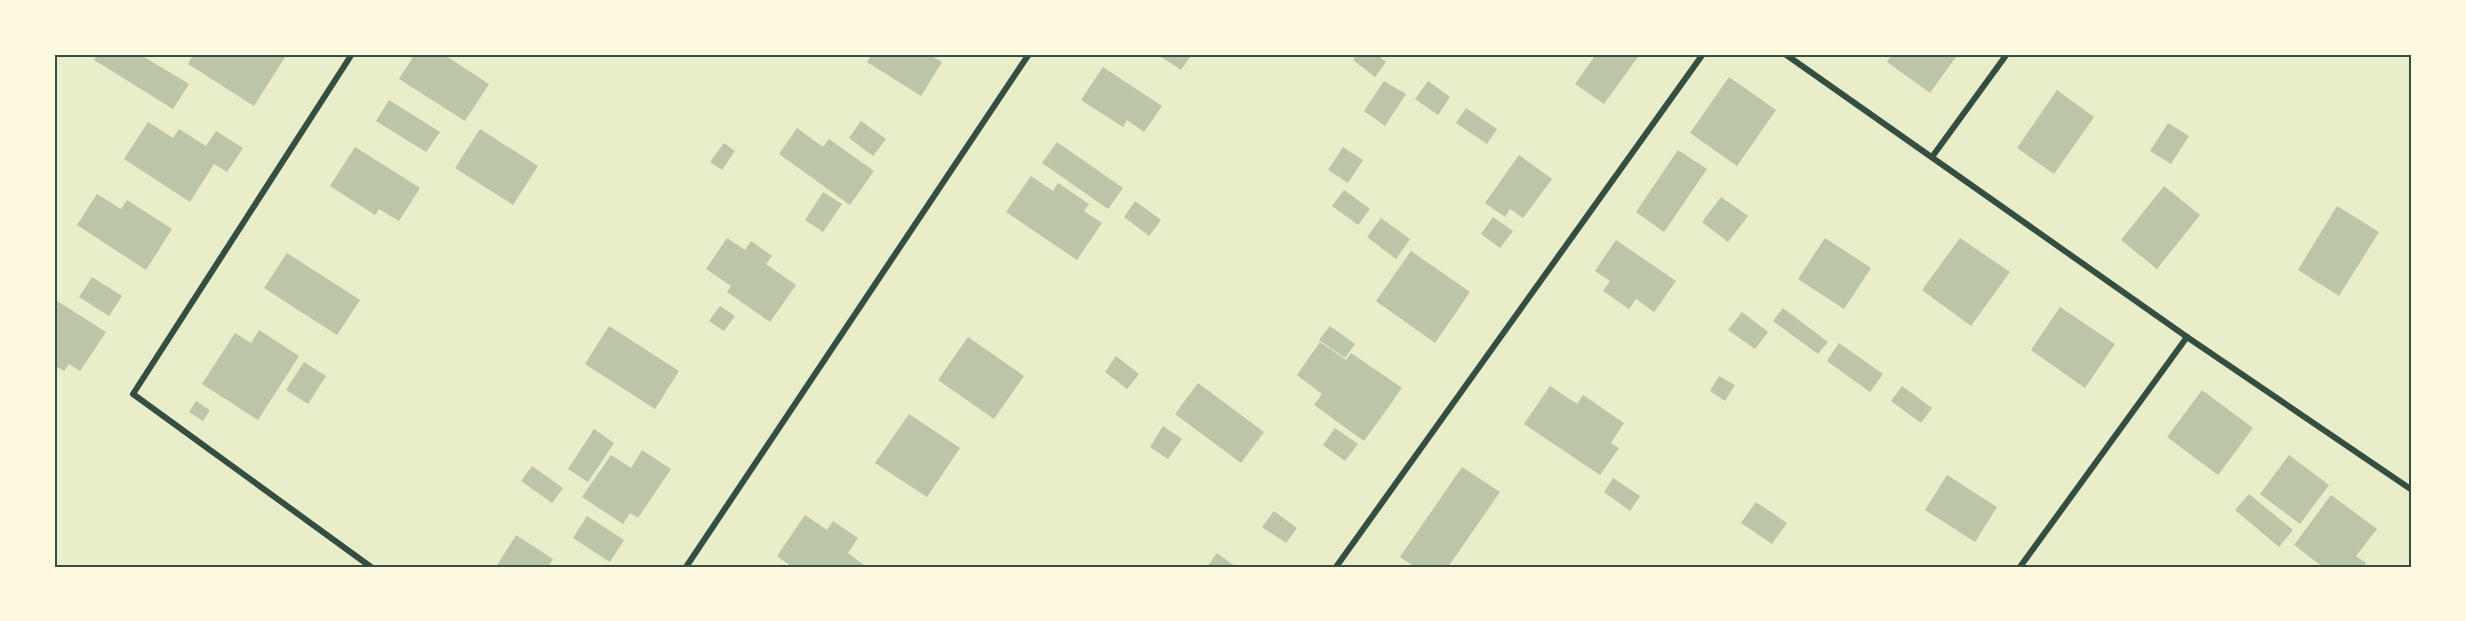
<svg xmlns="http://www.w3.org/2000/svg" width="2466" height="621" viewBox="0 0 2466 621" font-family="'Exo 2',sans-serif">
	<rect width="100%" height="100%" fill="#e9edc9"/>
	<g fill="#bcc5a7">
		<path d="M 98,54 L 139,54 L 189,84 L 173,109 L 94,60 Z"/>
		<path d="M 194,54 L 225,54 L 230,57 L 232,54 L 287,54 L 254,106 L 188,64 Z"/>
		<path d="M 415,54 L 443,54 L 489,84 L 465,121 L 399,79 Z"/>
		<path d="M 872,54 L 928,54 L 942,62 L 921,96 L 867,62 Z"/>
		<path d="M 1157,54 L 1192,54 L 1181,70 Z"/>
		<path d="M 1357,54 L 1376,54 L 1386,62 L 1375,77 L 1353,60 Z"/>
		<path d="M 1592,54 L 1640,54 L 1604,104 L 1575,84 L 1595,56 Z"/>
		<path d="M 1892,54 L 1958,54 L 1930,93 L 1887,62 Z"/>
		<path d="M 1103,67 L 1162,106 L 1144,132 L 1127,120 L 1123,127 L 1081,100 Z"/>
		<path d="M 1729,77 L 1776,110 L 1737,166 L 1690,133 Z"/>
		<path d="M 1384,81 L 1406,94 L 1385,126 L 1364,111 Z"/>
		<path d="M 1428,81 L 1450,97 L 1438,115 L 1415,99 Z"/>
		<path d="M 2057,90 L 2094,117 L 2054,174 L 2017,148 Z"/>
		<path d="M 389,100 L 440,132 L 426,152 L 376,121 Z"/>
		<path d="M 1466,108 L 1497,129 L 1487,144 L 1456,123 Z"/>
		<path d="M 861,121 L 886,139 L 873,156 L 849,138 Z"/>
		<path d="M 148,122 L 173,138 L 179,129 L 206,146 L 216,131 L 243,148 L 227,172 L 214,164 L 190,202 L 124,159 Z"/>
		<path d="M 2168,123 L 2189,136 L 2171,164 L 2150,151 Z"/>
		<path d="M 797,128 L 823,147 L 829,139 L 874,171 L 850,205 L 779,154 Z"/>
		<path d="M 480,129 L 538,166 L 513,205 L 455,168 Z"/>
		<path d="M 1057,142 L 1123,188 L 1108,209 L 1042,163 Z"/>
		<path d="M 724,143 L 735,151 L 722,170 L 710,162 Z"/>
		<path d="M 355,147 L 420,188 L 399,221 L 379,209 L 375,215 L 330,186 Z"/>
		<path d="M 1343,147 L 1363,160 L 1348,183 L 1328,170 Z"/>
		<path d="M 1678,150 L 1707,169 L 1664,232 L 1636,212 Z"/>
		<path d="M 1519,155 L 1552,179 L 1523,218 L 1510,209 L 1505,217 L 1485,203 Z"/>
		<path d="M 1031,176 L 1053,191 L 1058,183 L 1089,204 L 1084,211 L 1102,223 L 1077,260 L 1006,212 Z"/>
		<path d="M 2164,186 L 2200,215 L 2157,269 L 2121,240 Z"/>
		<path d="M 1344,190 L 1370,209 L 1358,225 L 1332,206 Z"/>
		<path d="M 823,192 L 842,204 L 823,232 L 805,220 Z"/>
		<path d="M 97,194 L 121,209 L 127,200 L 172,229 L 146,270 L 77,225 Z"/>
		<path d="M 1721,197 L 1748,216 L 1728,242 L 1702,222 Z"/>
		<path d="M 1135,201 L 1161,220 L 1149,236 L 1124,217 Z"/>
		<path d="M 2337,206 L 2379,232 L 2339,296 L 2298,270 Z"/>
		<path d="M 1493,217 L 1513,231 L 1500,248 L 1481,234 Z"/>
		<path d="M 1381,218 L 1410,239 L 1396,259 L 1367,237 Z"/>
		<path d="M 727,238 L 745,250 L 751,241 L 772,256 L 766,264 L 796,285 L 770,322 L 727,292 L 731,286 L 706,269 Z"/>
		<path d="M 1825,238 L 1871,268 L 1844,309 L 1798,279 Z"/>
		<path d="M 1960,238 L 2010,272 L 1971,326 L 1922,290 Z"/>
		<path d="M 1616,240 L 1676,281 L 1654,312 L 1636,299 L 1629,309 L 1603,291 L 1610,281 L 1595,271 Z"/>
		<path d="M 1411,251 L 1470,292 L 1435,343 L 1376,301 Z"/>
		<path d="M 287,253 L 360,300 L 337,335 L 264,288 Z"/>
		<path d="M 92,277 L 122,296 L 109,316 L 79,297 Z"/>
		<path d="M 54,299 L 106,332 L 80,371 L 69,364 L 64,371 L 54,365 Z"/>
		<path d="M 720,306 L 735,316 L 724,331 L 709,321 Z"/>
		<path d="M 2060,307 L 2115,344 L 2085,388 L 2031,350 Z"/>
		<path d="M 1783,308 L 1828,342 L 1818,354 L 1773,321 Z"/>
		<path d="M 1742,312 L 1768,332 L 1755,349 L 1728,330 Z"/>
		<path d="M 609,326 L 679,371 L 655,409 L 585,364 Z"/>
		<path d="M 1330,326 L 1355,344 L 1345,358 L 1319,340 Z"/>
		<path d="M 259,330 L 299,356 L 258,420 L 202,384 L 235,333 L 251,343 Z"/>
		<path d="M 968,337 L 1024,376 L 994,419 L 938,380 Z"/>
		<path d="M 1320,342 L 1346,360 L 1351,353 L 1402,388 L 1364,441 L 1314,405 L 1322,394 L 1297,375 Z"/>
		<path d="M 1839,343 L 1883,374 L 1870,392 L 1827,361 Z"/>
		<path d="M 1116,356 L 1139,374 L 1127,389 L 1105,372 Z"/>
		<path d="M 304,362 L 326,376 L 308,404 L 286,390 Z"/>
		<path d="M 1719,376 L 1735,385 L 1725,401 L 1710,391 Z"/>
		<path d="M 1198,383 L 1264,432 L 1241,463 L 1175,414 Z"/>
		<path d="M 1550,386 L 1577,404 L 1583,395 L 1624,423 L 1611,443 L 1619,448 L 1600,475 L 1524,424 Z"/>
		<path d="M 1902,386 L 1932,408 L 1921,423 L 1891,401 Z"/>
		<path d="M 2202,390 L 2253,428 L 2218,475 L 2167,437 Z"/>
		<path d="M 196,401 L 210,410 L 203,421 L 189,412 Z"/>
		<path d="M 909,414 L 960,448 L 927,497 L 875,463 Z"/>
		<path d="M 1163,426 L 1182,439 L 1168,459 L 1150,447 Z"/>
		<path d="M 1335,428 L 1358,444 L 1345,461 L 1323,445 Z"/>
		<path d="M 594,429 L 614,443 L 588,482 L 568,469 Z"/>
		<path d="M 642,450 L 671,469 L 638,518 L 630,513 L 623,524 L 582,497 L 611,455 L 631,468 Z"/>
		<path d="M 2289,455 L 2329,485 L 2300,524 L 2260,494 Z"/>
		<path d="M 532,466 L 563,488 L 552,503 L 521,481 Z"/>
		<path d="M 1462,467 L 1500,492 L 1448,567 L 1415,567 L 1400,557 Z"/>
		<path d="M 1947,475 L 1997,507 L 1975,542 L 1925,510 Z"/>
		<path d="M 1613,478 L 1640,496 L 1630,511 L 1604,492 Z"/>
		<path d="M 2249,494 L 2293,530 L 2279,547 L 2235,510 Z"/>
		<path d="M 2331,495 L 2377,529 L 2356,556 L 2366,563 L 2363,567 L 2323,567 L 2294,545 Z"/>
		<path d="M 1756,502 L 1787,523 L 1772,544 L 1741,523 Z"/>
		<path d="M 1274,511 L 1297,528 L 1286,543 L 1262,527 Z"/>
		<path d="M 805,515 L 827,530 L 833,521 L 858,538 L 848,553 L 864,565 L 863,567 L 792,567 L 777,556 Z"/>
		<path d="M 587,516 L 624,540 L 610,562 L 573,538 Z"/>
		<path d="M 516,535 L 553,559 L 548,567 L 496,567 Z"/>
		<path d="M 1217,553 L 1236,567 L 1207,567 Z"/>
	</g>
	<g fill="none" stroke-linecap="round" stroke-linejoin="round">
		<g stroke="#344e41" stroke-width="6">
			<path d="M 352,54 L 133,394 L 371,567"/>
			<path d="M 1785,54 L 2187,337 L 2412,490"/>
			<path d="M 1932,157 L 2007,54"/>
			<path d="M 686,567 L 1029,54"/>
			<path d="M 1336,567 L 1703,54"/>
			<path d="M 2020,567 L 2187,337"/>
		</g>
	</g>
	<rect width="2466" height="621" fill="none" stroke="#fefae0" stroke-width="111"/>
	<rect x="56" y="56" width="2354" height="510" fill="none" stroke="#344e41" stroke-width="2"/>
</svg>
